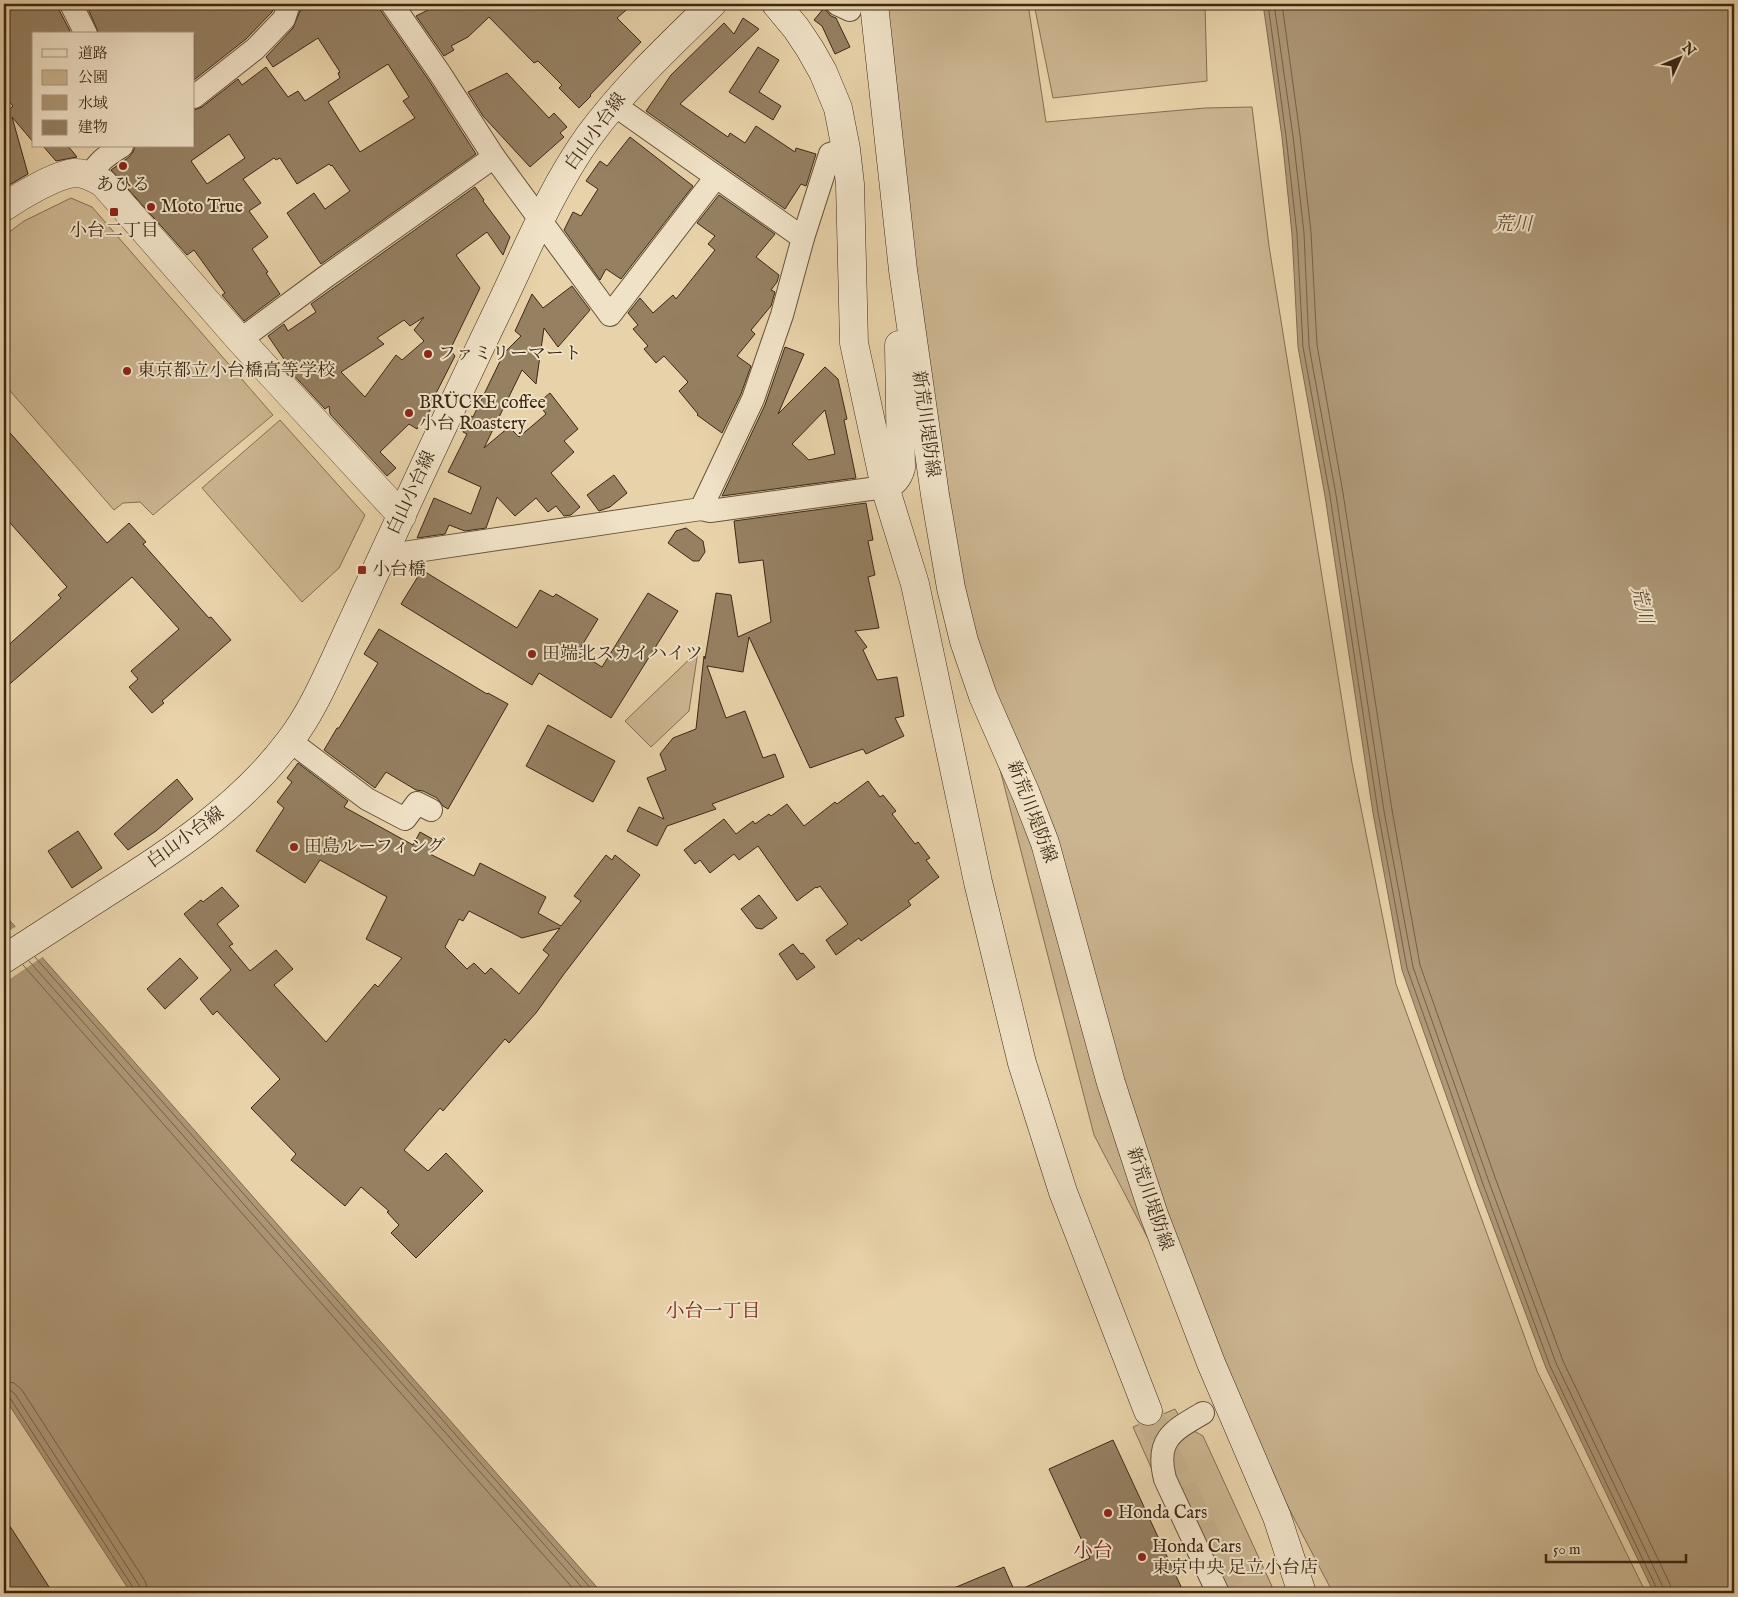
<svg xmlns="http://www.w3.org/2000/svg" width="1738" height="1597" viewBox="0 0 1738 1597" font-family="'IM FELL English','Noto Serif JP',serif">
	<rect width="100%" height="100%" fill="#e8d2a9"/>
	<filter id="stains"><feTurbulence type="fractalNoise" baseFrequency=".004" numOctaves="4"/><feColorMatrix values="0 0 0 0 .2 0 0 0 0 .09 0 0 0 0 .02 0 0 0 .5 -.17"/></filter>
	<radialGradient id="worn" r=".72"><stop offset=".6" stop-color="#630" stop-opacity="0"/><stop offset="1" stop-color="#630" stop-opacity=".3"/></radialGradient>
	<g fill="#cbb590" stroke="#846e53">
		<path d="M 887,4 L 1028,4 L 1046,122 L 1205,108 L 1252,107 L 1269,246 L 1352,763 L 1396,984 L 1537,1371 L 1646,1593 L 1333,1593 L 1094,1135 L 986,715 L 923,363 Z"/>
		<path d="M 1034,4 L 1205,4 L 1207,81 L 1053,98 Z"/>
		<path d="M 71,198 L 92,207 L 273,415 L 153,515 L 140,502 L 123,503 L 114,510 L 4,384 L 4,236 L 24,221 Z"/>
		<path d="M 280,420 L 365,515 L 339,568 L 302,602 L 202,488 Z"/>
		<path d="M 698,651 L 689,711 L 651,747 L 625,721 Z"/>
		<path d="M 1175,1409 L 1179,1416 C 1153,1436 1151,1442 1154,1474 L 1133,1427 Z"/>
		<path d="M 1194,1431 L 1203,1436 L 1275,1593 L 1229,1593 L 1175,1479 L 1172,1454 L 1176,1444 L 1184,1436 Z"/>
	</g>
	<g fill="#ae9877" stroke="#806b50">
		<path d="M 1263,4 L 1734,4 L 1734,1593 L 1654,1593 L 1546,1368 L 1478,1186 L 1402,970 L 1373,813 L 1325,496 L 1298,347 L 1292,234 L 1282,137 Z"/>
		<path d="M 4,913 L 11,922 L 602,1593 L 131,1593 L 4,1397 Z"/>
	</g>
	<path fill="#e8d2a9" d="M 17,926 L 44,956 L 4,983 L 4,934 Z"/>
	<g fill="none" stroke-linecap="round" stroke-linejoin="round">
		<g stroke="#756046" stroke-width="1">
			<path d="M 1268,4 L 1286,136 L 1297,234 L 1303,347 L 1330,496 L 1378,812 L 1407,968 L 1483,1184 L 1550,1366 L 1657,1589 L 1658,1593"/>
			<path d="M 1274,4 L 1293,136 L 1304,233 L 1309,346 L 1336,495 L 1384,811 L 1413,967 L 1489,1182 L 1556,1363 L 1663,1587 L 1664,1593"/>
			<path d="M 1282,4 L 1300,135 L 1311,232 L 1317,345 L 1343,493 L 1392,810 L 1420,965 L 1496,1180 L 1563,1361 L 1670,1584 L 1672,1593"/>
			<path d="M 35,957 L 595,1593"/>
			<path d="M 29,961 L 587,1593"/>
			<path d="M 23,965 L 577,1593"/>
			<path d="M 4,1381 L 14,1383 L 22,1390 L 145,1581 L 149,1593"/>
			<path d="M 4,1389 L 10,1390 L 15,1394 L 139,1585 L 141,1593"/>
			<path d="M 4,1395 L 10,1398 L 134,1589 L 135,1593"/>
		</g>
	</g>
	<g fill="#958062" stroke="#3c2816" fill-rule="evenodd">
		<path d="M 4,4 L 58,4 L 59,10 L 70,31 L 67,34 L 34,34 L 34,143 L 12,117 L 28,174 L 4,188 L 4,103 L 8,103 L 10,109 L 13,106 L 4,95 Z"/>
		<path d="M 86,4 L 275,4 L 272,12 L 246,39 L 194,80 L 194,34 L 99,34 Z"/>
		<path d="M 312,4 L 379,4 L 381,11 L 428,79 L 476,154 L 321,264 L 287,213 L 314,193 L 325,209 L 350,191 L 332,165 L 331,166 L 329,164 L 297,184 L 280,158 L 276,160 L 274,158 L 243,179 L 261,203 L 249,211 L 268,237 L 252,249 L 268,272 L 266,273 L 280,294 L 244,321 L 222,295 L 225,293 L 194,250 L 187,255 L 111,170 L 129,157 L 133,152 L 135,146 L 194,146 L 194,110 L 202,107 L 238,79 L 242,85 L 266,67 L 288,97 L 298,91 L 305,101 L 340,78 L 338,73 L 340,72 L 318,38 L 273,67 L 266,57 L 293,28 L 300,11 ZM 388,64 L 409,97 L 403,101 L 415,118 L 360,152 L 328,102 ZM 229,134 L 245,158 L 207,184 L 191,161 Z"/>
		<path d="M 425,4 L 633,4 L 617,18 L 641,42 L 590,95 L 591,96 L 579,108 L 559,88 L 562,85 L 538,61 L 534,63 L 489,17 L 468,37 L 451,46 L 454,50 L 444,56 L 416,16 L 428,10 Z"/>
		<path d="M 824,8 L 831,16 L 836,18 L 850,47 L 835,54 L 822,26 L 814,20 Z"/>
		<path d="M 743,18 L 759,29 L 680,104 L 728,137 L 730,133 L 745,143 L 756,126 L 795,152 L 796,148 L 816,154 L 806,186 L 801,184 L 785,209 L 646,111 L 671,75 L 724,23 L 734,34 Z"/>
		<path d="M 758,47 L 779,60 L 759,92 L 781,106 L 773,120 L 729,92 Z"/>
		<path d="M 507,73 L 549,118 L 554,113 L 567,127 L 560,133 L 564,137 L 530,167 L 483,116 L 468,92 Z"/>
		<path d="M 630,137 L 693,186 L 621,279 L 606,269 L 600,280 L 564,230 L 573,212 L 581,216 L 598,189 L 586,181 L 600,161 L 607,166 Z"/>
		<path d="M 43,146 L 68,146 L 77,157 L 56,161 Z"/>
		<path d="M 475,187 L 484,200 L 483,201 L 510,237 L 503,255 L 487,232 L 456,255 L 480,288 L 450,350 L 455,356 L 429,407 L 431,409 L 417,429 L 409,424 L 380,452 L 396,468 L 387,476 L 330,414 L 329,406 L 325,409 L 288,369 L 290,368 L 268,336 L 284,324 L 288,331 L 316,312 L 311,304 ZM 424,317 L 414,330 L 424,341 L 402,360 L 396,355 L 365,397 L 341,372 L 384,344 L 377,338 L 404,320 L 410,326 Z"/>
		<path d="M 719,195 L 775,234 L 756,257 L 779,275 L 777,282 L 771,290 L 775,292 L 771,306 L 751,330 L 755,334 L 737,356 L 751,366 L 741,394 L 722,433 L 697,415 L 698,414 L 679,391 L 688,382 L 664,356 L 656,363 L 644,349 L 648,346 L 633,329 L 638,325 L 628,313 L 640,298 L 653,313 L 673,295 L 676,299 L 715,250 L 708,244 L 715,236 L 697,223 Z"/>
		<path d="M 572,286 L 590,310 L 558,347 L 544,328 L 536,384 L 522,370 L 484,448 L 509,427 L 519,437 L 546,414 L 538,403 L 550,393 L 578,429 L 564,441 L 574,452 L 551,473 L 580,507 L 571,515 L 564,516 L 556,506 L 548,512 L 536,498 L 515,516 L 497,497 L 486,528 L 465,531 L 449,525 L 445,534 L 417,538 L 434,498 L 471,514 L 481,487 L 448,472 L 467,434 L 463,432 L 471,416 L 473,417 L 504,353 L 521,336 L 515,331 L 532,294 L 543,308 Z"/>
		<path d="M 785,347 L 804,354 L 778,414 L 825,367 L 838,379 L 847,419 L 844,420 L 856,478 L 722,496 L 765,405 ZM 825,410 L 835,454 L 809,460 L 792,444 Z"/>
		<path d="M 4,426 L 107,543 L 129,523 L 146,542 L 143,544 L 209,618 L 211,617 L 231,640 L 162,701 L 164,703 L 152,713 L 129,687 L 138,679 L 131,671 L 179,629 L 132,577 L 4,689 L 4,649 L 61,598 L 58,595 L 67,587 L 4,516 Z"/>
		<path d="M 614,475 L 627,493 L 610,507 L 599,511 L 587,495 Z"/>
		<path d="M 866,503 L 873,540 L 868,541 L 875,575 L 868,577 L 879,628 L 855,631 L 867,647 L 863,650 L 877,680 L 897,677 L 904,716 L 895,718 L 904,736 L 866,754 L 863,749 L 810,768 L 749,637 L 743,672 L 707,666 L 726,718 L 745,711 L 763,758 L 775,754 L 784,777 L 712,804 L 716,809 L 667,826 L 657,846 L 627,831 L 639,807 L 664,819 L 647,778 L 666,770 L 660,754 L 673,738 L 696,729 L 704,656 L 705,659 L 716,593 L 731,595 L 738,637 L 771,622 L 763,560 L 739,563 L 734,521 Z"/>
		<path d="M 686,528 L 703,541 L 705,552 L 699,561 L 693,561 L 668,543 L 676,531 Z"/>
		<path d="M 422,570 L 517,628 L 540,590 L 553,597 L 556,594 L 598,619 L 578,652 L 602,667 L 648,593 L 678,611 L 611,718 L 539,673 L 532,685 L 401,604 Z"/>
		<path d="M 379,629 L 487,694 L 488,693 L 508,704 L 448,809 L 443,806 L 437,798 L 423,791 L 416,790 L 386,772 L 375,788 L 324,750 L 337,728 L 339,728 L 378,663 L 364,654 Z"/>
		<path d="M 548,725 L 615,761 L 593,802 L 526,766 Z"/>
		<path d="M 298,763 L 348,801 L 344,807 L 413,845 L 420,832 L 436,841 L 430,854 L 474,876 L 480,863 L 546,897 L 538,913 L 561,926 L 581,901 L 574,896 L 606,855 L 612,860 L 615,855 L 640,875 L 564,974 L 536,1013 L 509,1043 L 505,1039 L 443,1111 L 440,1108 L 404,1150 L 428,1171 L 446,1153 L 483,1191 L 416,1258 L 391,1233 L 399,1225 L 387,1212 L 389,1211 L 361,1187 L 345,1206 L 291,1160 L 296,1154 L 251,1108 L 280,1079 L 217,1011 L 213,1015 L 200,999 L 231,970 L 184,914 L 201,900 L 203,902 L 222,887 L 239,906 L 217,924 L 233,944 L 229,946 L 250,971 L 276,950 L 293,969 L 274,985 L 326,1042 L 375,984 L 378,987 L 402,958 L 366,939 L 387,897 L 320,860 L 305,883 L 256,851 L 284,808 L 277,802 L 292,782 L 287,778 ZM 469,911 L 522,938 L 560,928 L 543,950 L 549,955 L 519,994 L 491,968 L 485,974 L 474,963 L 467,969 L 445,947 L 459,919 L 463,921 Z"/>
		<path d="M 177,779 L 193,799 L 156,831 L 128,850 L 114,834 Z"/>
		<path d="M 868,781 L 880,797 L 883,795 L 896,811 L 892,814 L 915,844 L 918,842 L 930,858 L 926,860 L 939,877 L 908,901 L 911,905 L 861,941 L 859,938 L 836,955 L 826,940 L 848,924 L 820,886 L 817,888 L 816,887 L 797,901 L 758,846 L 739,860 L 734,854 L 710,873 L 700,860 L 695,864 L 684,850 L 724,819 L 736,834 L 753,821 L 755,824 L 769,814 L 771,816 L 787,804 L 804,826 L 835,802 L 837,804 Z"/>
		<path d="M 78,831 L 102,868 L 72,888 L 48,851 Z"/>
		<path d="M 759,895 L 777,918 L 762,929 L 756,928 L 741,909 Z"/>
		<path d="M 793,944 L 801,954 L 803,953 L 815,967 L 797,980 L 779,954 Z"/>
		<path d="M 180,958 L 198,978 L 165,1009 L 147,989 Z"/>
		<path d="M 1113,1440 L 1184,1593 L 942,1593 L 1004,1567 L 1015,1592 L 1090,1558 L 1049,1469 Z"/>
		<path d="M 4,1517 L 53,1593 L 4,1593 Z"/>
	</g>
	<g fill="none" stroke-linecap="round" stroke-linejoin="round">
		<path stroke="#c6b08c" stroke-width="28" stroke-dasharray="28 14" stroke-linecap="butt" d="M 1148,1411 L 1168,1458 L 1234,1593"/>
		<g stroke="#67523b" stroke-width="24">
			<g id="minor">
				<path d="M 71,4 L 86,34"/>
				<path d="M 392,4 L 439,72 L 494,157 L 610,315 L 716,177"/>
				<path d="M 837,4 L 850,10"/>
				<path d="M 194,97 L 255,49 L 284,19 L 289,4"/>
				<path d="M 613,104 L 803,238"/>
				<path d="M 90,176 C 98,161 108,155 122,146"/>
				<path d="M 240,340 L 324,278 L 494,157"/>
				<path d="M 701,509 L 753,399 L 782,315 L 803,238 L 830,154 L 846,149"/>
				<path d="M 383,556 L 701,509 L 710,511 L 885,487"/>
				<path d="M 290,741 L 367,799 L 405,819 L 417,803 L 431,810"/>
				<path d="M 1203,1413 C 1172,1431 1155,1440 1165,1479 L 1218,1593"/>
			</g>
		</g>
		<g stroke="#67523b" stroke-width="29">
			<path id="tertiary" d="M 4,207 C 20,196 55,175 74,173 C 84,172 94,178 103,183 L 240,340 L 402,516"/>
		</g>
		<g stroke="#3c2816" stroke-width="29">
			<g id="secondary">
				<path d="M 776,4 L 796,28 L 810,49 L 823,72 L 838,108 L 846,149 L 850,184 L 854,343 L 885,487 L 915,584 L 978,882 L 1022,1063 L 1063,1192 L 1148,1411"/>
				<path d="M 874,4 L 903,270 L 935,495 L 951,588 L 964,641 L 983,696 L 1026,794 L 1045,843 L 1111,1083 L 1154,1215 L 1211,1363 L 1277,1517 L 1302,1593"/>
				<path d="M 885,487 C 894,482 898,478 901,468 L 899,345"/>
				<path d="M 4,959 C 37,938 70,916 103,895 C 171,852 240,807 289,742 C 312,712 327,676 343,642 C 394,531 445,420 498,310 C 526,252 551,189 589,136 C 625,87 669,46 712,4"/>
			</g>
		</g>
		<use href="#minor" stroke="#f0e2c7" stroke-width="22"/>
		<use href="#tertiary" stroke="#f0e2c7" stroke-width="28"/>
		<use href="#secondary" stroke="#f0e2c7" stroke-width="28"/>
	</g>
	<g fill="#8f2418" stroke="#f0e2c7" stroke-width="2">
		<circle cx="123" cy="166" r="5"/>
		<circle cx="151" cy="207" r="5"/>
		<rect x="109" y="207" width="10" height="10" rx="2.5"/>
		<circle cx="428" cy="354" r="5"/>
		<circle cx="127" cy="371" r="5"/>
		<circle cx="409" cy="413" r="5"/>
		<rect x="357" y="565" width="10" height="10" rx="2.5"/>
		<circle cx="532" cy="654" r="5"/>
		<circle cx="294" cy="847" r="5"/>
		<circle cx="1108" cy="1513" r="5"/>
		<circle cx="1142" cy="1557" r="5"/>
	</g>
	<g text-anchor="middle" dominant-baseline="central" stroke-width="4" stroke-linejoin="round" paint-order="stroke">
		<g font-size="18" fill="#3c2816" stroke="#f0e2c7">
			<text transform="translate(596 132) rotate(-54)">白山小台線</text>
			<text transform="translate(925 424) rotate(82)">新荒川堤防線</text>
			<text transform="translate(412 493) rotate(-65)">白山小台線</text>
			<text transform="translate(1031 812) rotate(69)">新荒川堤防線</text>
			<text transform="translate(186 838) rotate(-36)">白山小台線</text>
			<text transform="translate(1149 1199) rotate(71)">新荒川堤防線</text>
		</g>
		<g font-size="18" fill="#3c2816" stroke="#f0e2c7" text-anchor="start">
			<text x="123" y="185" text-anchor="middle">あひる</text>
			<text x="161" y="207">Moto True</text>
			<text x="114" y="231" text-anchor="middle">小台二丁目</text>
			<text x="438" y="354">ファミリーマート</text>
			<text x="137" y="371">東京都立小台橋高等学校</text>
			<text x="419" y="403">BRÜCKE coffee<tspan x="419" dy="21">小台 Roastery</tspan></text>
			<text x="372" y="570">小台橋</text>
			<text x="542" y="654">田端北スカイハイツ</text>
			<text x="304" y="847">田島ルーフィング</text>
			<text x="1118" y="1513">Honda Cars</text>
			<text x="1152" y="1547">Honda Cars<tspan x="1152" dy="21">東京中央 足立小台店</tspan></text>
		</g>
		<g font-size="19" font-style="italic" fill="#5e4a33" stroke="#f0e2c7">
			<text x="1513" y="225">荒川</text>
			<text transform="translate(1641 605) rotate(76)">荒川</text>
		</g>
		<g font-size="19" fill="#7a1f14" stroke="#f0e2c7">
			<text x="713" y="1312">小台一丁目</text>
		</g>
		<g font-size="20" fill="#7a1f14" stroke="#f0e2c7">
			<text x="1093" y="1551">小台</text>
		</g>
	</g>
	<rect width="1738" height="1597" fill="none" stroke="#e8d2a9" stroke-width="20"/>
	<rect x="5" y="5" width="1728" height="1587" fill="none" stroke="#3c2816" stroke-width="2.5"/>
	<rect x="10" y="10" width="1718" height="1577" fill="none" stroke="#3c2816"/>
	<rect x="32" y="32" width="162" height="115" fill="#f0e2c7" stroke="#a89880"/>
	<rect x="42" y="49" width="25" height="8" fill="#f0e2c7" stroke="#a89880"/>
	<text x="78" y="58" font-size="15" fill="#3c2816">道路</text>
	<rect x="42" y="70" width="25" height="15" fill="#cbb590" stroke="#a89880"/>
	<text x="78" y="82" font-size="15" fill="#3c2816">公園</text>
	<rect x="42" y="95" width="25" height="15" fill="#ae9877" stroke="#a89880"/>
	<text x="78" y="108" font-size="15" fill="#3c2816">水域</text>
	<rect x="42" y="120" width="25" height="15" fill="#958062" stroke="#a89880"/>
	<text x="78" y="132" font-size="15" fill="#3c2816">建物</text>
	<g transform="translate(1680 58) rotate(46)" stroke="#f0e2c7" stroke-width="4" paint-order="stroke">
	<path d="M0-4L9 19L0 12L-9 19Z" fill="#3c2816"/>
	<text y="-8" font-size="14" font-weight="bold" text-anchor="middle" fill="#3c2816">N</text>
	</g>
	<path d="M1546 1554v8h140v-8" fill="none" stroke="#3c2816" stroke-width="2.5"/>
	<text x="1553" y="1554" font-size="15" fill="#3c2816" stroke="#f0e2c7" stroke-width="4" paint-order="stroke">50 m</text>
	<rect width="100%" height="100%" filter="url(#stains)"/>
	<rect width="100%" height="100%" fill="url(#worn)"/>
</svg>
